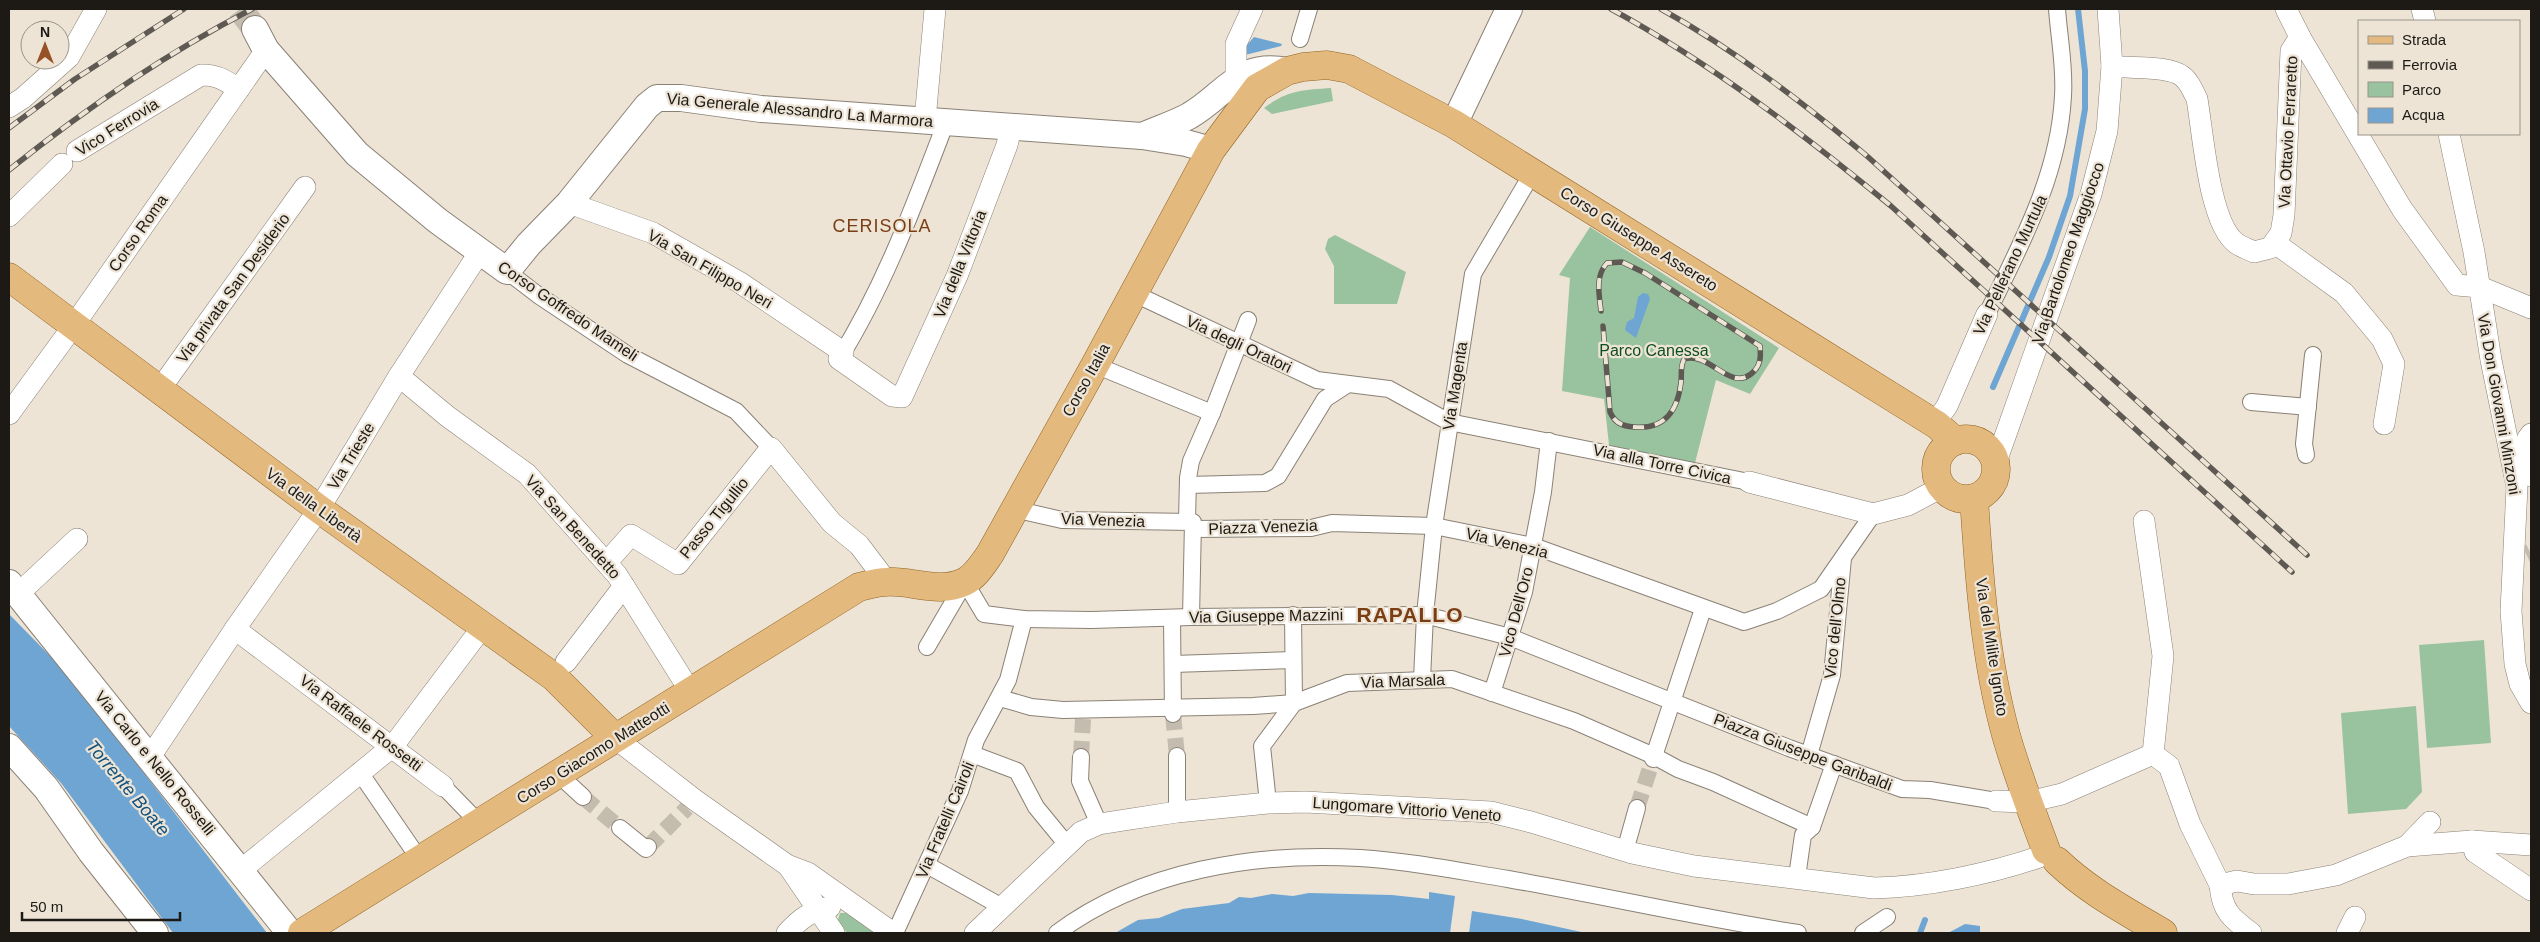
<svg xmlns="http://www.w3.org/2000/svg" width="2540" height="942" viewBox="0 0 2540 942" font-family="Helvetica,sans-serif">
	<rect width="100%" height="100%" fill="#ede4d6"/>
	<g fill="#99c39f">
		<path d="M 1331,88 L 1333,101 L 1272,114 L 1264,108 C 1288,90 1302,90 1331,88 Z"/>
		<path d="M 1590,227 L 1779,348 L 1750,394 L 1716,380 L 1695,463 L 1609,445 L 1604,399 L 1562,391 L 1570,278 L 1559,275 Z"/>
		<path d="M 1335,235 L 1406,272 L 1397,304 L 1334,304 L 1334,266 L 1325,249 L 1328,239 Z"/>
		<path d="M 2484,640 L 2491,743 L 2427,748 L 2419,645 Z"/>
		<path d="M 2416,706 L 2422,792 L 2406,809 L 2348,814 L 2341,713 Z"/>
		<path d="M 840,913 L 849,913 L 878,933 L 847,933 L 838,920 Z"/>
	</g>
	<g fill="#6ea5d3">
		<path d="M 1254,37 L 1282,44 L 1281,46 L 1245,55 L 1247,45 Z"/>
		<path d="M 1643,293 L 1648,294 L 1650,299 L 1636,338 L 1625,330 L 1627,322 L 1634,318 L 1638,297 Z"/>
		<path d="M 9,614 L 55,661 L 110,729 L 267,933 L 173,933 L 61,783 L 9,726 Z"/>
		<path d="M 1429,892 L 1455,896 L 1450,933 L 1115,933 L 1138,920 L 1159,918 L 1182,909 L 1229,903 L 1239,897 L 1251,898 L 1272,894 L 1293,896 L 1309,893 L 1392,895 L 1429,899 Z"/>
		<path d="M 1472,911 L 1522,919 L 1586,933 L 1469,933 Z"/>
		<path d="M 1965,924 L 1980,926 L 1980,933 L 1948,933 Z"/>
	</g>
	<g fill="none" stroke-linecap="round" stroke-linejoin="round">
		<g stroke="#6ea5d3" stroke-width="6">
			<path d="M 1993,387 L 2049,257 L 2070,196 L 2085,109 L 2085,71 L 2078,9"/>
			<path d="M 1920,933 L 1925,920"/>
		</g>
		<g stroke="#c3bcaf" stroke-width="16" stroke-dasharray="16 8" stroke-linecap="butt">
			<path d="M 1173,714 L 1177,756"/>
			<path d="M 1081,757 L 1083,719"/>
			<path d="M 583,797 L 620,828"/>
			<path d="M 1637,808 L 1653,759"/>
			<path d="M 648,847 L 687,808"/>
		</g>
		<path stroke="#c3bcaf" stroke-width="21" stroke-dasharray="21 11" stroke-linecap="butt" d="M 2527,556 L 2531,554"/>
		<path stroke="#c3bcaf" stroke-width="26" stroke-dasharray="26 13" stroke-linecap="butt" d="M 240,9 L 255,29"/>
		<g stroke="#8a8175" stroke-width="18">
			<g id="pedestrian">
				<path d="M 1300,39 L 1309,9"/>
				<path d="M 507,271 L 538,295 L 628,355 L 736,411 L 771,448"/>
				<path d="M 1133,293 L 1317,380 L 1389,389 L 1449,422 L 1749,482"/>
				<path d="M 1987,314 C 2021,244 2059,175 2063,96 C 2065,67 2059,37 2057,9"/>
				<path d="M 839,359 C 885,285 915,203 946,122"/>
				<path d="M 1095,365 L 1212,413"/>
				<path d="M 2251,402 L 2308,407"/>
				<path d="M 2306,455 L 2304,444 L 2313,355"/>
				<path d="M 1188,485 L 1265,483 L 1278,476 L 1325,399 L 1348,384"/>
				<path d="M 1014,509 L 1062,520 L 1193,522 L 1191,617"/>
				<path d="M 1187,521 L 1188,478 L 1191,461 L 1212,413 L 1248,320"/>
				<path d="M 1194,529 L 1311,528 L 1332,523 L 1434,526 L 1533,546 L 1744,622 L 1777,611 L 1821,589 L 1873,514"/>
				<path d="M 1172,618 L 1173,714"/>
				<path d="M 927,647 L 965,582 L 984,614 L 1024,619 L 1091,620 L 1191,617 L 1425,615 L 1510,637 L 1789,748 L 1902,789 L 1930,790 L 1996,801"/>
				<path d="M 1173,664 L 1293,660"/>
				<path d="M 1422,679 L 1425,615 L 1434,526 L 1473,274 L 1533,172"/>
				<path d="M 1492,693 L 1524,592 L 1543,492 L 1549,441"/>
				<path d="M 1000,698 L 1031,707 L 1063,710 L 1253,706 L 1294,703 L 1347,683 L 1452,679 L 1574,721 L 1654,756 L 1678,769 L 1713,782 L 1812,827"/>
				<path d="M 972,754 L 1017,771 L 1036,807 L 1068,846"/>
				<path d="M 1809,755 L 1832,675 L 1843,558"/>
				<path d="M 1177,756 L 1177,812"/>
				<path d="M 1081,757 L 1080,781 L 1099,824"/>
				<path d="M 1653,759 L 1703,609"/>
				<path d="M 359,771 L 420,860"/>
				<path d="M 559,775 L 583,797"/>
				<path d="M 443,786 L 480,824"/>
				<path d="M 1268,803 L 1262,746 L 1294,703 L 1293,615"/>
				<path d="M 620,828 L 646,849 L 648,847"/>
				<path d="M 1625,851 L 1637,808"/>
				<path d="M 927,865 L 1004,908"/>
				<path d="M 1797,877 L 1803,835 L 1812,827 L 1834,764"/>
				<path d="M 895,933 L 960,791 L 976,740 L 1008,680 L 1024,619"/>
				<path d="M 1057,933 C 1141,870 1257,852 1360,858 C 1409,861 1459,871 1508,879 C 1605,896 1700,918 1798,933"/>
				<path d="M 1863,933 L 1887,917"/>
			</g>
		</g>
		<g stroke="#8a8175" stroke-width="22">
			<g id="minor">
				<path d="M 2286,9 L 2300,37"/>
				<path d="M 2422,9 L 2425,21"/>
				<path d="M 2112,66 C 2130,69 2168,65 2182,76 C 2189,81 2193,91 2197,99 C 2203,133 2209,223 2236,243 C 2241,247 2248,249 2254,252 L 2270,248 L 2281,233 L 2284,215 L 2291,51 L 2300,37 L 2402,209 L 2457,285 L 2480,287 L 2531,308"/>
				<path d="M 1236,80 L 1236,44 L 1252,9"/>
				<path d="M 9,107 L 23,98 L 69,57 L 96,9"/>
				<path d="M 925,120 L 935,9"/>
				<path d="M 2449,134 L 2474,252 L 2491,360 L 2517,487 L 2511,611 L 2515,664 L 2520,684 L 2531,703"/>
				<path d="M 77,151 L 201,75 C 216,74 226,81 239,89"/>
				<path d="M 569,203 L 653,233 L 739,282 L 843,352"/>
				<path d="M 9,216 L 62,164"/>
				<path d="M 2275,243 L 2344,293 L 2382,339 L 2394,364 L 2384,424"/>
				<path d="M 839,359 L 892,396 L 902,397 L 957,276 L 1007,145 L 1011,128"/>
				<path d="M 399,376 L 447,416 L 527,474 L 617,575 L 690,691"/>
				<path d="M 160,389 L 305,187"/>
				<path d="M 9,414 L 74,325 L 266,50"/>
				<path d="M 1935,423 L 1947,406 L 1987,314"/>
				<path d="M 2531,434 C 2521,445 2522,464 2531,476"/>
				<path d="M 1996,462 L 2091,194 L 2107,131 L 2112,66 L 2108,9"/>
				<path d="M 1749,482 L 1873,514 L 1908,505 L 1942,487"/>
				<path d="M 2144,521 L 2163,656 L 2153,754"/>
				<path d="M 607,562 L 631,535 L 678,564 L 771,448 L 832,523 L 859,545 L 887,582"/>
				<path d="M 18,594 L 77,539"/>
				<path d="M 235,629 L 443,786"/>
				<path d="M 566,662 L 624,586"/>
				<path d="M 615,738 L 695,800 L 787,865 L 808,873 L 893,933"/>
				<path d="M 2153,754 L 2169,766 L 2190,824 L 2220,885 L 2237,881 L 2254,884 L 2288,884 L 2336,875 L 2407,846 L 2472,841 L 2531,845"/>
				<path d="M 150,757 L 235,629 L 319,509 L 399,376 L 481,250"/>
				<path d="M 1996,801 L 2028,802 L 2062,794 L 2153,754"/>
				<path d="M 2472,841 L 2475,852 L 2531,890"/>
				<path d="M 2407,846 L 2430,822"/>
				<path d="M 789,867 L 834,933"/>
				<path d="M 241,870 L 393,746 L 484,625"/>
				<path d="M 2220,885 C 2222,911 2231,918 2251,933"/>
				<path d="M 787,933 C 799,920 811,910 830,907"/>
				<path d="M 975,933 L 1081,832 L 1099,824 L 1131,819 L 1177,812 L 1268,803 L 1305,802 L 1491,812 L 1531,822 L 1632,853 L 1694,866 L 1874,888 C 1926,887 1990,874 2039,857"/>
				<path d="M 2347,933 L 2355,917"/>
			</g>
		</g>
		<g stroke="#8a8175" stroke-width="28">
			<g id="tertiary">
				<path d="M 255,29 L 266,50 L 357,154 L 438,221 L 507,271 L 529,244 L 569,203 L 647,106 L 657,98 L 681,98 L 761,109 L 1142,136 L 1186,143 L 1211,150"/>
				<path d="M 1454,124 L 1509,9"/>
				<path d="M 1142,136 C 1158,129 1174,124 1189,116 C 1226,95 1238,61 1287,71"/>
				<path d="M 9,583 L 290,933"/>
				<path d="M 9,747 L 46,788 L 91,852 L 155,933"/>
			</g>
		</g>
		<g stroke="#926321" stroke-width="29">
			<g id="primary">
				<path d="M 9,277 L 319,509 L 554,677 L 615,738"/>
				<circle cx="1966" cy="469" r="30"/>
				<path d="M 1974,498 C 1979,577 1985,659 2006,735 C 2017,774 2032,812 2046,850"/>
				<path d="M 2057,861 C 2088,891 2126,911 2163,933"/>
				<path d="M 302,933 L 859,587 C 868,585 877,582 886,582 C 911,580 939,594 964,582 C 975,577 983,564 990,554 L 1095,365 L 1211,150 L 1257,88 L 1287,71 L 1303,67 L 1327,65 L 1349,69 L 1454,124 L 1937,425 L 1955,441"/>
			</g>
		</g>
		<use href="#pedestrian" stroke="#fff" stroke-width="16"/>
		<use href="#minor" stroke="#fff" stroke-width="21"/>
		<use href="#tertiary" stroke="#fff" stroke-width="26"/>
		<use href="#primary" stroke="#e3b97e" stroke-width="28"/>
		<g stroke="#5e5952" stroke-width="5.5">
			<g id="rail">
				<path d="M 1611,9 C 1712,64 1802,133 1891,206 L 2292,572"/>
				<path d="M 1661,9 C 1735,50 1802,102 1867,156 L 2307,555"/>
				<path d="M 9,128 L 75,79 L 184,9"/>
				<path d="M 9,170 C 85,109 165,54 252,9"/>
				<path d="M 1601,311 C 1599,294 1595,276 1607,263 L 1622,262 L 1645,273 L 1760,346 C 1761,357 1761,366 1751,374 C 1729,391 1709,351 1684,359 C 1680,368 1682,373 1681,382 C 1678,410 1665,430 1634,427 C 1622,426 1615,423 1610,412 L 1603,326"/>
			</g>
		</g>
		<use href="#rail" stroke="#ede4d6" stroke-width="4" stroke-dasharray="11" stroke-linecap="butt"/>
	</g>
	<g text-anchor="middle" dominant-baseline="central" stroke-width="4.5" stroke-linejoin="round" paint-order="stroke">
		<g font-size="16" fill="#1d1a15" stroke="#ede4d6">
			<text transform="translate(800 110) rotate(5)">Via Generale Alessandro La Marmora</text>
			<text transform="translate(117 127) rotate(-32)">Vico Ferrovia</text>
			<text transform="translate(2288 132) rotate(-87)">Via Ottavio Ferraretto</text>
			<text transform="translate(138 233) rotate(-55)">Corso Roma</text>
			<text transform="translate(1639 239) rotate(32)">Corso Giuseppe Assereto</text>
			<text transform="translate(2068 253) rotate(-71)">Via Bartolomeo Maggiocco</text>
			<text transform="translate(960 264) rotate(-68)">Via della Vittoria</text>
			<text transform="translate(2010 265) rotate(-65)">Via Pellerano Murtula</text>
			<text transform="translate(710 269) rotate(30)">Via San Filippo Neri</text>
			<text transform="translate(233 288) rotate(-54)">Via privata San Desiderio</text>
			<text transform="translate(568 311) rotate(34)">Corso Goffredo Mameli</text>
			<text transform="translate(1239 344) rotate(25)">Via degli Oratori</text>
			<text transform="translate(1086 380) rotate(-61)">Corso Italia</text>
			<text transform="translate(1455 386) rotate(-81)">Via Magenta</text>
			<text transform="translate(2499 404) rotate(80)">Via Don Giovanni Minzoni</text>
			<text transform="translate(351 456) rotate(-59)">Via Trieste</text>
			<text transform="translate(1662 464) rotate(12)">Via alla Torre Civica</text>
			<text transform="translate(314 505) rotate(36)">Via della Libertà</text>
			<text transform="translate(714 518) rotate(-51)">Passo Tigullio</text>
			<text transform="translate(1103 520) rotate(2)">Via Venezia</text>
			<text transform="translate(573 527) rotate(48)">Via San Benedetto</text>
			<text transform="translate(1263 527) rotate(-2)">Piazza Venezia</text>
			<text transform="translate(1507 543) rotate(14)">Via Venezia</text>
			<text transform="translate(1516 612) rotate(-75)">Vico Dell'Oro</text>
			<text transform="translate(1266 616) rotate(-1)">Via Giuseppe Mazzini</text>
			<text transform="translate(1835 628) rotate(-84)">Vico dell’Olmo</text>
			<text transform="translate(1992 647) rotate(81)">Via del Milite Ignoto</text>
			<text transform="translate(1403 681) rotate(-2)">Via Marsala</text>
			<text transform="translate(361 723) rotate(37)">Via Raffaele Rossetti</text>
			<text transform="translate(1803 752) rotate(21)">Piazza Giuseppe Garibaldi</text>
			<text transform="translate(593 753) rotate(-32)">Corso Giacomo Matteotti</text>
			<text transform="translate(155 763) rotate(51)">Via Carlo e Nello Rosselli</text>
			<text transform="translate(1407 809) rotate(4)">Lungomare Vittorio Veneto</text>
			<text transform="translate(945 820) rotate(-67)">Via Fratelli Cairoli</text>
		</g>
		<g font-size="16" fill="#0f4e22" stroke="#ede4d6">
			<text x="1654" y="350">Parco Canessa</text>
		</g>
		<g font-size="18" letter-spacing="1" fill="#7b3e14" stroke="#ede4d6">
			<text x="882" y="226">CERISOLA</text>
		</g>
		<g font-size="18" font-style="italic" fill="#11517d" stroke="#ede4d6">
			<text transform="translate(128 788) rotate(50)">Torrente Boate</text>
		</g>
		<g font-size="21" font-weight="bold" letter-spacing="1" fill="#7b3e14" stroke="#ede4d6">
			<text x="1410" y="614">RAPALLO</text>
		</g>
	</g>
	<rect width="2540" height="942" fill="none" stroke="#1d1a15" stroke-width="20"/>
	<rect x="2358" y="20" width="162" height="115" fill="#ede4d6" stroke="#9a9389"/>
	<rect x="2368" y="36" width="25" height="8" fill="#e3b97e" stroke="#9a9389"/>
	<text x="2402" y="45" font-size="15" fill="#1d1a15">Strada</text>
	<rect x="2368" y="61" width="25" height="8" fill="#5e5952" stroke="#9a9389"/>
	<text x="2402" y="70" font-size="15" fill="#1d1a15">Ferrovia</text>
	<rect x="2368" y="82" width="25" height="15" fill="#99c39f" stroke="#9a9389"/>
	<text x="2402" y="95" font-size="15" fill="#1d1a15">Parco</text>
	<rect x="2368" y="108" width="25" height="15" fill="#6ea5d3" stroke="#9a9389"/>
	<text x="2402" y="120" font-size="15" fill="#1d1a15">Acqua</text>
	<g transform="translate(45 45)"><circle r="24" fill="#ede4d6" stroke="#9a9389"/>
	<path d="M0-4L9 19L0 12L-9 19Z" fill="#965125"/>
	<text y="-8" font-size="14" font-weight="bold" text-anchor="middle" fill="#1d1a15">N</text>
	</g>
	<path d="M22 912v8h158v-8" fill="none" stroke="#1d1a15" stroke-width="2.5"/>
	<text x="30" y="912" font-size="15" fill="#1d1a15" stroke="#ede4d6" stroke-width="4" paint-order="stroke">50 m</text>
</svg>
